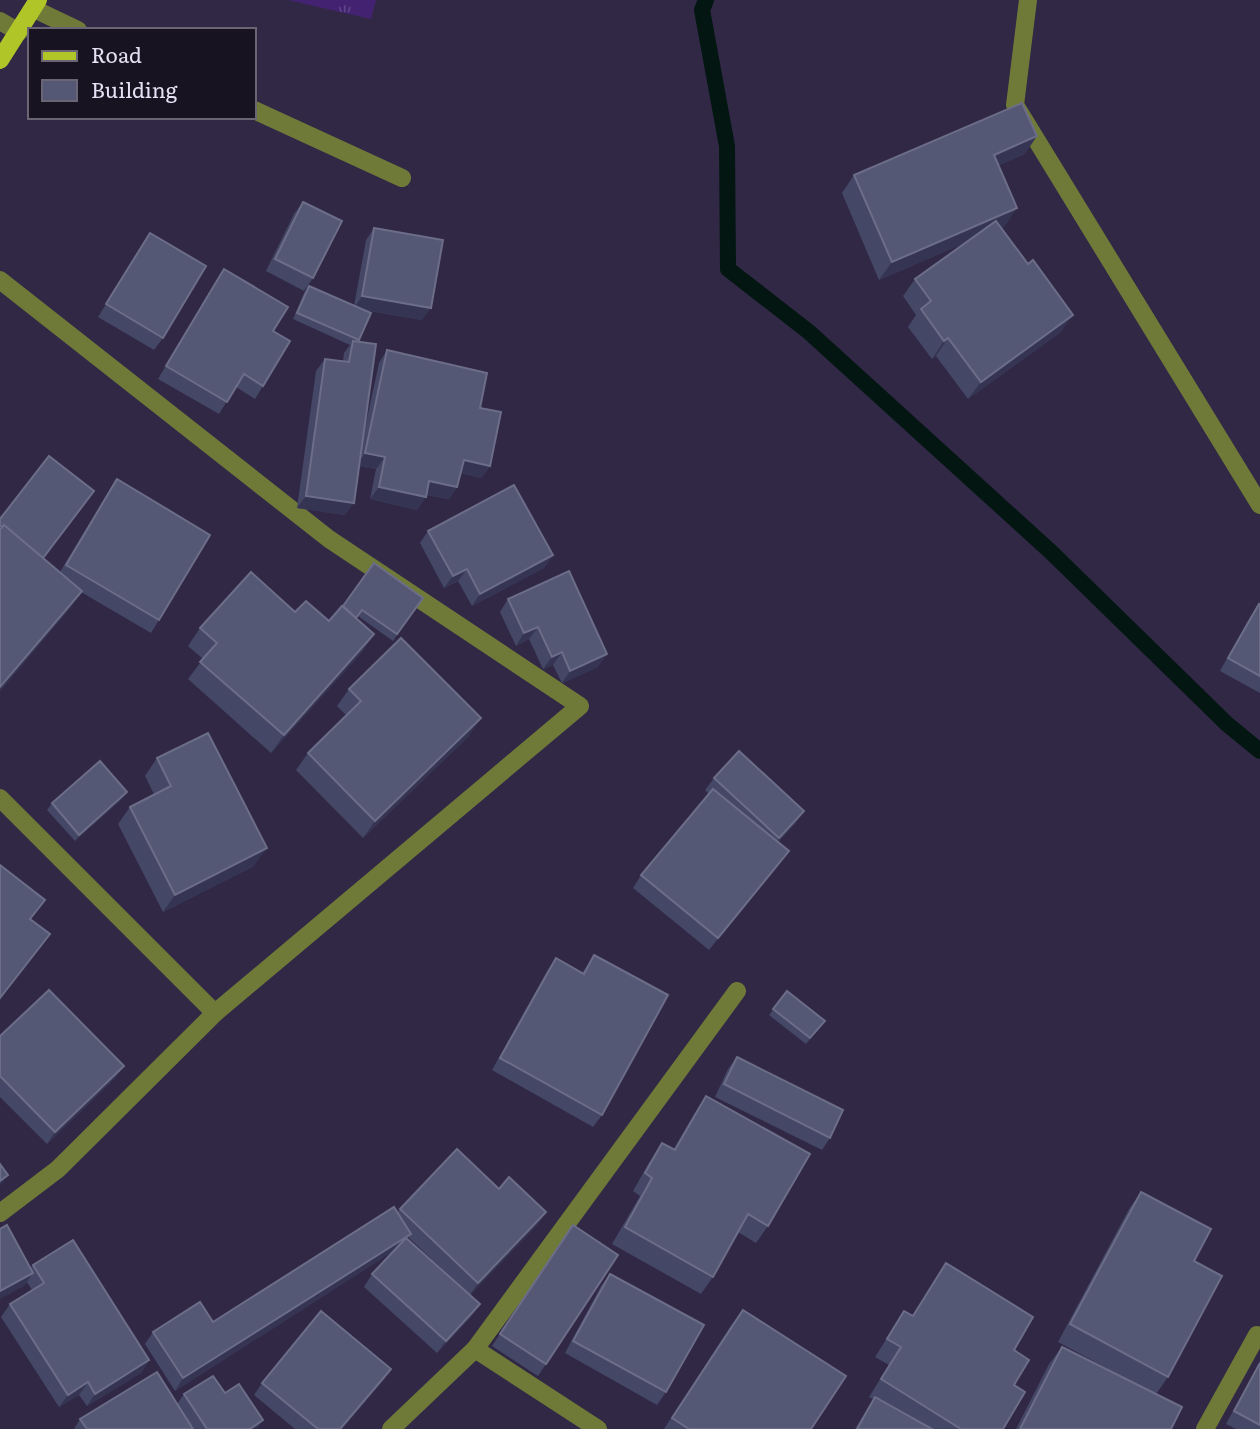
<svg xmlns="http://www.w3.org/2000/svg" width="1260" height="1429" viewBox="0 0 1260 1429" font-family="Literata,serif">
	<defs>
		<pattern id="grass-tufts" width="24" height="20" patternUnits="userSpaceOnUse" patternTransform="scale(1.75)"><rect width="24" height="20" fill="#432272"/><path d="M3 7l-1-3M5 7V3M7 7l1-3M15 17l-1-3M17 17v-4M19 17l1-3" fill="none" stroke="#5e4287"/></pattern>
	</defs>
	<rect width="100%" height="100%" fill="#312845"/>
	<path fill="url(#grass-tufts)" d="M 288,0 L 376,0 L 371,19 Z"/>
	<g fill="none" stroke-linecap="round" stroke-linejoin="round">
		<path stroke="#031612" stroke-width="16" d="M 706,0 L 702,10 L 727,146 L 728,269 L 809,332 L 1051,552 L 1227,724 L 1260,751"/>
		<g stroke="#6f7a39" stroke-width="18">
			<path d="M 1028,0 L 1015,105 L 1260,505"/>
			<path d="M 34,9 L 78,30"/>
			<path d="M 0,21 L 19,32"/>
			<path d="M 254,110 L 402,178"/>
			<path d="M 0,280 L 329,539 L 580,706 L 215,1013 L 58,1169 L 0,1213"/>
			<path d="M 0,798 L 215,1013"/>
			<path d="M 391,1429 L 475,1349"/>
			<path d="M 598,1429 L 475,1349 L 737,991"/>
			<path d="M 1205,1429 L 1257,1335"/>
		</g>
		<path stroke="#b0c628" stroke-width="18" d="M 0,60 L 38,0"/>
	</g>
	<g fill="#444765">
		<path d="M 1025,154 L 999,165 L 1005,226 L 1001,228 L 1061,332 L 968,399 L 936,356 L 932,359 L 908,327 L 916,315 L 903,296 L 915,279 L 965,243 L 879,280 L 842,193 L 854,175 Z"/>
		<path d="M 303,202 L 313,278 L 304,291 L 266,271 L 294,214 Z"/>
		<path d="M 374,228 L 422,320 L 364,310 L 371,313 L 359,341 L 364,432 L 379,363 L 387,350 L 480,408 L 490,466 L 481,478 L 461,473 L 457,487 L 449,499 L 426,495 L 417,510 L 370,499 L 376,469 L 359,466 L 345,515 L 297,508 L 316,371 L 325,359 L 343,361 L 344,353 L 350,345 L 293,319 L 304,293 L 309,286 L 354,306 L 366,240 Z"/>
		<path d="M 150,233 L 163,338 L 154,350 L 98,317 Z"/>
		<path d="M 224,269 L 273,331 L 263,386 L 255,399 L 236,387 L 219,414 L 158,379 L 215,282 Z"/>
		<path d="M 117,479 L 159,620 L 151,633 L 81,592 L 70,608 L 0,691 L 0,519 L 85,503 L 43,559 L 60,572 L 109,491 Z"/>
		<path d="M 428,531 L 553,555 L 544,568 L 472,606 L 458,581 L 444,588 L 420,543 Z"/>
		<path d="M 423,598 L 393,641 L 358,616 L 356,618 L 374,634 L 362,652 L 271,753 L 188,679 L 203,659 L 188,646 L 200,628 L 295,612 L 329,621 L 342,606 Z"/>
		<path d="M 508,599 L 598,667 L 562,683 L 553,665 L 543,669 L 529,639 L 516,646 L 500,612 Z"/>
		<path d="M 1259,604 L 1260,605 L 1260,693 L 1220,671 L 1250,617 Z"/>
		<path d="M 349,689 L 469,736 L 363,838 L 296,770 L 308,753 L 346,715 L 337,706 Z"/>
		<path d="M 157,758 L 254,866 L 163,912 L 118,824 L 130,807 L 154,794 L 145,776 Z"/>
		<path d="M 714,778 L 796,823 L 778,842 L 780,863 L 709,950 L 633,888 L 641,875 L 709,794 L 705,790 Z"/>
		<path d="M 123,798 L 75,841 L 47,810 L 52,803 Z"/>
		<path d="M 594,955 L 602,1115 L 593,1127 L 492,1070 L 547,971 L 556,958 L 582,973 Z"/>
		<path d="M 787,991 L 820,1027 L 806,1044 L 769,1015 Z"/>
		<path d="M 0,1036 L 115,1078 L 47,1144 L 0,1097 Z"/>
		<path d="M 737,1057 L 830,1138 L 822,1150 L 715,1097 L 728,1069 Z"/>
		<path d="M 706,1096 L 768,1226 L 756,1243 L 738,1232 L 713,1277 L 701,1294 L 612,1244 L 640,1196 L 633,1191 L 650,1161 L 662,1143 L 673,1150 L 694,1114 Z"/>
		<path d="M 499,1189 L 546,1212 L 538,1224 L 470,1295 L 408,1237 L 407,1239 L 480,1304 L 471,1317 L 437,1353 L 364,1287 L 372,1274 L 392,1252 L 175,1391 L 145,1344 L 153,1332 L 213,1322 L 397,1213 L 400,1209 Z"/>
		<path d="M 1141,1192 L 1194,1261 L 1168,1377 L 1156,1394 L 1171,1429 L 1016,1429 L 1049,1364 L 1062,1347 L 1134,1383 L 1058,1342 L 1129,1209 Z"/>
		<path d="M 573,1225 L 546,1364 L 538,1376 L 492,1346 Z"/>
		<path d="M 946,1263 L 1014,1350 L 1014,1385 L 1003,1429 L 855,1429 L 873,1399 L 869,1397 L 889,1365 L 875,1357 L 904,1311 L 912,1316 Z"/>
		<path d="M 33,1265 L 149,1360 L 141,1373 L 87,1406 L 79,1395 L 59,1407 L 1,1317 L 10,1304 L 32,1290 L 27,1282 L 24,1286 L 30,1268 Z"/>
		<path d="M 610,1274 L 666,1392 L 657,1405 L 565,1353 L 601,1286 Z"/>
		<path d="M 743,1310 L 811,1429 L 664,1429 L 730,1327 Z"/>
		<path d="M 1260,1361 L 1260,1429 L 1236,1429 L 1226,1424 Z"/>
		<path d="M 391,1369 L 382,1382 L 342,1429 L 295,1429 L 254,1395 L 262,1383 Z"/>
		<path d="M 225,1393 L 257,1429 L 74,1429 L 80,1419 L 177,1404 L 184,1394 Z"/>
	</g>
	<g fill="#353452">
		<path d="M 1037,136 L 1025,154 L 982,172 L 994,155 Z"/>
		<path d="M 1017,208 L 1005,226 L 879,280 L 892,262 Z"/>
		<path d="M 362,296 L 431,308 L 422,320 L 354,308 Z"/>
		<path d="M 1073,315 L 1061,332 L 968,399 L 981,382 Z"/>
		<path d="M 948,338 L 936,356 L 932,359 L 944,341 Z"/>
		<path d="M 365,453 L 385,457 L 376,469 L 356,466 Z"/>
		<path d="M 464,460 L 490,466 L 481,478 L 455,472 Z"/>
		<path d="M 429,481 L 457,487 L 449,499 L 421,494 Z"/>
		<path d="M 379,487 L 426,497 L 417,510 L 370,499 Z"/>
		<path d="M 306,496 L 354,503 L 345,515 L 297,508 Z"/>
		<path d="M 553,555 L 544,568 L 472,606 L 480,594 Z"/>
		<path d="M 467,569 L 458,581 L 444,588 L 453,576 Z"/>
		<path d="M 82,591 L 70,608 L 0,691 L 0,687 Z"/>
		<path d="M 538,627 L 529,639 L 516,646 L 524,633 Z"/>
		<path d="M 374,634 L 362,652 L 271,753 L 284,735 Z"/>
		<path d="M 562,652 L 553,665 L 543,669 L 552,657 Z"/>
		<path d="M 607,654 L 598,667 L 562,683 L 570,671 Z"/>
		<path d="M 481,718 L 469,736 L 363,838 L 375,821 Z"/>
		<path d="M 127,792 L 123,798 L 75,841 L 79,835 Z"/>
		<path d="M 804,811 L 796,823 L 771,851 L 779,838 Z"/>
		<path d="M 267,848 L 254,866 L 163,912 L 175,895 Z"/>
		<path d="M 789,851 L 780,863 L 709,950 L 718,938 Z"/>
		<path d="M 50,934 L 37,951 L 0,1000 L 0,998 Z"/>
		<path d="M 124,1066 L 115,1078 L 47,1144 L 55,1132 Z"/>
		<path d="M 8,1175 L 0,1186 L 0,1181 Z"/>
		<path d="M 546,1212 L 538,1224 L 470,1295 L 478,1283 Z"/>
		<path d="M 411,1234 L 402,1246 L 175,1391 L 183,1378 Z"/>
		<path d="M 33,1273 L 24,1286 L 0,1299 L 0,1291 Z"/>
		<path d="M 480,1304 L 471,1317 L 437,1353 L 446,1341 Z"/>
		<path d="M 149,1360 L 141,1373 L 87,1406 L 95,1394 Z"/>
		<path d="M 391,1369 L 382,1382 L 342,1429 L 340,1429 Z"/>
		<path d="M 88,1382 L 79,1395 L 59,1407 L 68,1395 Z"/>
		<path d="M 263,1420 L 257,1429 L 250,1429 Z"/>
	</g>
	<g fill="#555874" stroke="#6c6d88" stroke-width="2">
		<path d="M 1022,103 L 1037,136 L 994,155 L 1017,208 L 892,262 L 854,175 Z"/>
		<path d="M 303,202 L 342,221 L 313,278 L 275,259 Z"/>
		<path d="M 996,221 L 1028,264 L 1033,260 L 1073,315 L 981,382 L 948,338 L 944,341 L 921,309 L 931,301 L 915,279 Z"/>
		<path d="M 374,228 L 443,240 L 431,308 L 362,296 Z"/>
		<path d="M 150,233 L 206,266 L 163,338 L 106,304 Z"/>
		<path d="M 224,269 L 288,307 L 273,331 L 290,341 L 263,386 L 244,374 L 227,402 L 166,366 Z"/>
		<path d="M 309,286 L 371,313 L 359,340 L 297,313 Z"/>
		<path d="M 353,341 L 376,344 L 354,503 L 306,496 L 325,359 L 349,362 Z"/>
		<path d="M 387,350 L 487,373 L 480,408 L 501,412 L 490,466 L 464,460 L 457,487 L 429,481 L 426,497 L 379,487 L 385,457 L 365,453 Z"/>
		<path d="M 49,456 L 94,491 L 43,558 L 4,525 L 2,527 L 0,526 L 0,519 Z"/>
		<path d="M 117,479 L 210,535 L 159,620 L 66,565 Z"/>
		<path d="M 514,485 L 553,555 L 480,594 L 467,569 L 453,576 L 428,531 Z"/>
		<path d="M 4,525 L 82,591 L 0,687 L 0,530 Z"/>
		<path d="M 374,563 L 423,598 L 397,634 L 362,610 L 356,618 L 343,606 Z"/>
		<path d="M 569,571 L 607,654 L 570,671 L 562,652 L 552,657 L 538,627 L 524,633 L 508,599 Z"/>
		<path d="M 251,572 L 295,612 L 306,601 L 329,621 L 342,606 L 374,634 L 284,735 L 200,662 L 217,643 L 200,628 Z"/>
		<path d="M 1259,604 L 1260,605 L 1260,676 L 1228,658 Z"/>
		<path d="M 401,638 L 481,718 L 375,821 L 308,753 L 361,701 L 349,689 Z"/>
		<path d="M 208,733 L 267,848 L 175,895 L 130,807 L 171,786 L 157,758 Z"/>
		<path d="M 739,751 L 804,811 L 779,838 L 714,778 Z"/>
		<path d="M 100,761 L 127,792 L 79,835 L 52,803 Z"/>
		<path d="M 713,789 L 789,851 L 718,938 L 641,875 Z"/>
		<path d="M 0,865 L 45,900 L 30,919 L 50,934 L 0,998 Z"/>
		<path d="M 594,955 L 668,995 L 602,1115 L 500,1058 L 556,958 L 584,974 Z"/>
		<path d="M 49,990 L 124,1066 L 55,1132 L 0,1076 L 0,1036 Z"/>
		<path d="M 787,991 L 825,1021 L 810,1038 L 773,1009 Z"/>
		<path d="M 737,1057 L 843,1110 L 830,1138 L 724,1084 Z"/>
		<path d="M 706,1096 L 810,1154 L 768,1226 L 748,1214 L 713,1277 L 625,1227 L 652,1178 L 645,1173 L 662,1143 L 675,1150 Z"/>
		<path d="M 457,1149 L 499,1189 L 509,1177 L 546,1212 L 478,1283 L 400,1209 Z"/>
		<path d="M 0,1164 L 8,1175 L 0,1181 Z"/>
		<path d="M 1141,1192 L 1211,1229 L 1194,1261 L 1222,1276 L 1168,1377 L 1070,1324 Z"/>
		<path d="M 394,1207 L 411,1234 L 183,1378 L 153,1332 L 200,1302 L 213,1322 Z"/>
		<path d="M 7,1225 L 33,1273 L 0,1291 L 0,1229 Z"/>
		<path d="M 573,1225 L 618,1255 L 546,1364 L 500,1334 Z"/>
		<path d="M 406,1238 L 480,1304 L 446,1341 L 372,1274 Z"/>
		<path d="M 73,1240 L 149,1360 L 95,1394 L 88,1382 L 68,1395 L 10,1304 L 44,1283 L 33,1265 Z"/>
		<path d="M 946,1263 L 1033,1317 L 1014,1350 L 1029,1360 L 1014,1385 L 1025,1392 L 1003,1429 L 961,1429 L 881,1379 L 901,1347 L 887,1339 L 904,1311 L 913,1316 Z"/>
		<path d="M 610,1274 L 704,1325 L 666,1392 L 573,1341 Z"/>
		<path d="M 743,1310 L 846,1376 L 811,1429 L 689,1429 L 672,1418 Z"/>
		<path d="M 321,1311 L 391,1369 L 340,1429 L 318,1429 L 262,1383 Z"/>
		<path d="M 1062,1347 L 1182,1407 L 1171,1429 L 1020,1429 Z"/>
		<path d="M 1260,1363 L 1260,1425 L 1234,1411 Z"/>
		<path d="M 157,1372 L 193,1429 L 87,1429 L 80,1419 Z"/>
		<path d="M 213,1376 L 225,1393 L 239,1384 L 263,1420 L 250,1429 L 207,1429 L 184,1394 Z"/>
		<path d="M 875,1397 L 932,1429 L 857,1429 Z"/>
	</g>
	<rect x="28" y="28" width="228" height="91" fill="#171320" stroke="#696574" stroke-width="2"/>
	<rect x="42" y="51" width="35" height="10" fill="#b0c628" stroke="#696574" stroke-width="2"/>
	<text x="91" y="63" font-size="21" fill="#e5e0f3">Road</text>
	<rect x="42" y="80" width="35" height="21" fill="#555874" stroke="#696574" stroke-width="2"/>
	<text x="91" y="98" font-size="21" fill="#e5e0f3">Building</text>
</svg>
